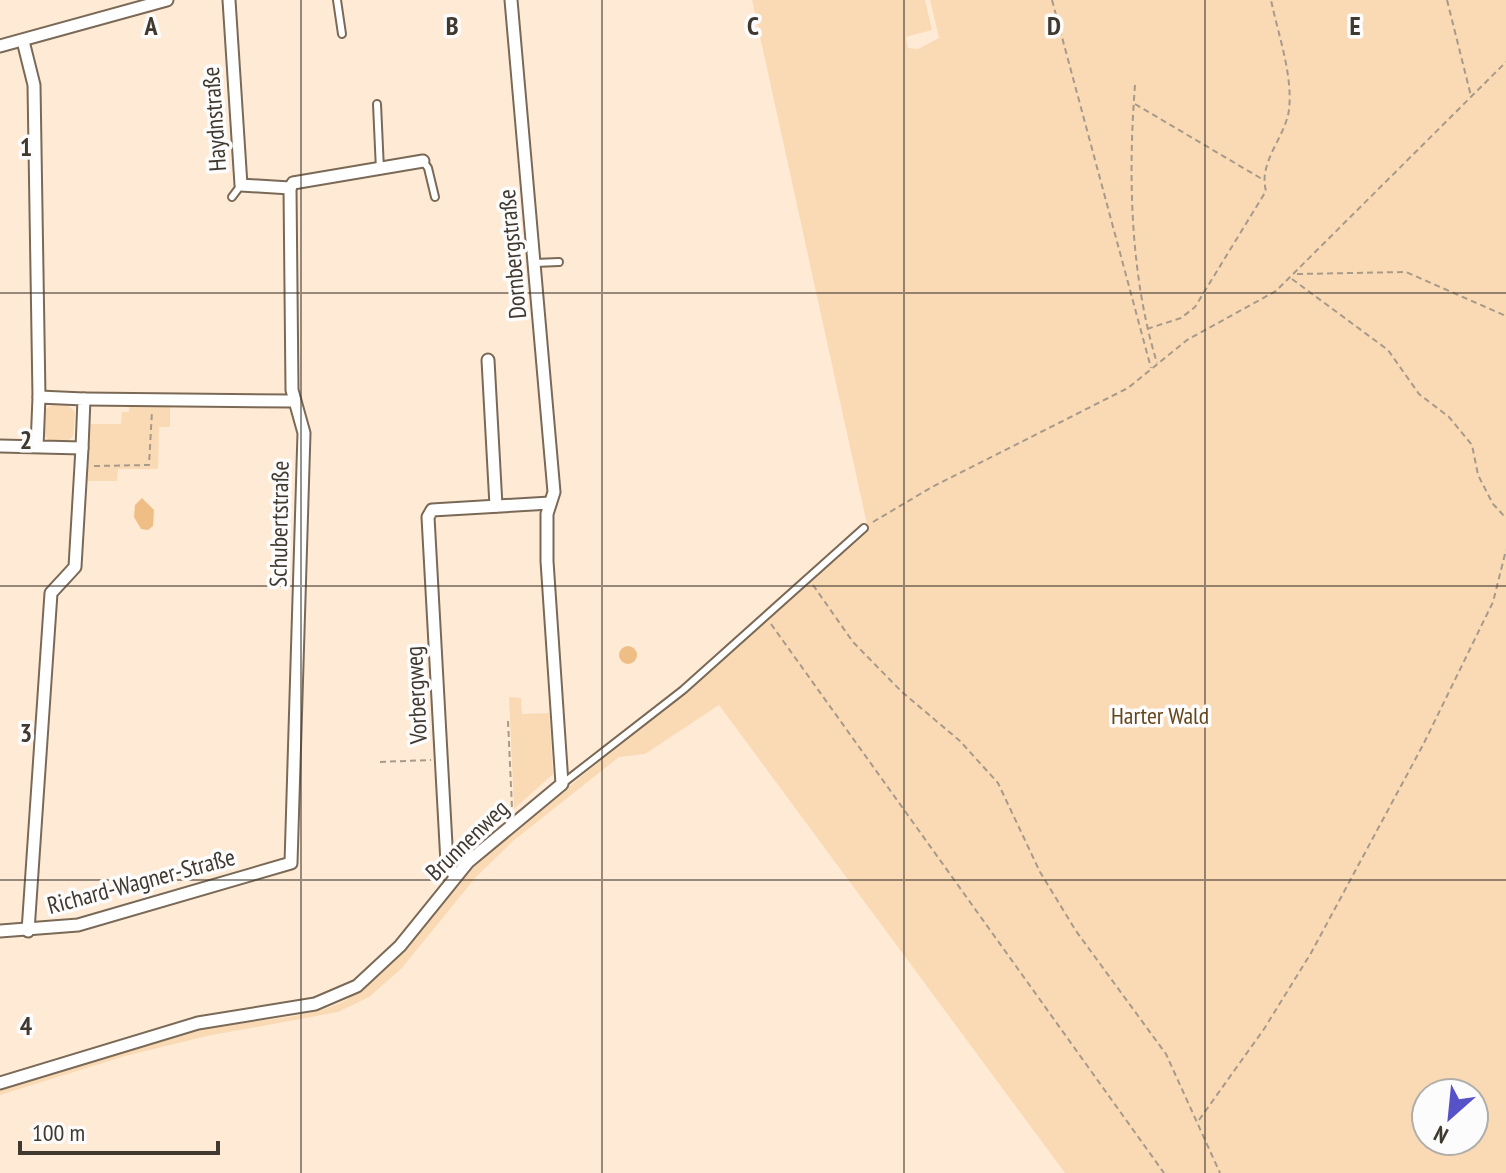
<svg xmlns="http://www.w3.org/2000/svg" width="1506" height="1173" viewBox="0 0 1506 1173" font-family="'PT Sans Narrow',sans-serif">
	<rect width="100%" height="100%" fill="#ffebd5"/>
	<g fill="#fadab5" fill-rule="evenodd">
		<path d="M 752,0 L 925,0 L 932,30 L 906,37 L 908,48 L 918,49 L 939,38 L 930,0 L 1506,0 L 1506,1173 L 1065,1173 L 719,705 L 645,754 L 619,757 L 513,841 L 476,877 L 401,969 L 369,997 L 338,1012 L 207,1036 L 125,1056 L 0,1095 L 0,1088 C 65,1067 131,1043 198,1029 C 243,1019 312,1022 351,997 C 407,961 439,903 484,856 L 704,676 L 868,529 ZM 1426,1093 L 1474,1093 L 1474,1141 L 1426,1141 Z"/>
		<path d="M 52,404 L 68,405 L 75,412 L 73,436 L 66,443 L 50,442 L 44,435 L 45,410 Z"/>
		<path d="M 129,405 L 170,406 L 170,427 L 159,427 L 158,469 L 118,469 L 117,481 L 88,481 L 89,424 L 121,424 L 122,412 L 129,412 Z"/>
		<path d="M 509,697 L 521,698 L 522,714 L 549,713 L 553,774 L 514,809 Z"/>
	</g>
	<g fill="#efbe85">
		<path d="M 142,498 L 154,510 L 153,526 L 148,530 L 141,529 L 134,517 L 135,505 Z"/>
		<circle cx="628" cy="655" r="9"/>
	</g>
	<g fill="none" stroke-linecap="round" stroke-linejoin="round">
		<g stroke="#7a6956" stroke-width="10">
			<g id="lane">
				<path d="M 337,0 L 342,34"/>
				<path d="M 377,104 L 380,170"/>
				<path d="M 423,161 L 428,168 L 435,197"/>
				<path d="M 232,197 L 241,185"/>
				<path d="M 535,263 L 559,262"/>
				<path d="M 562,784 L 683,690 L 864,528"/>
			</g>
		</g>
		<g stroke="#7a6956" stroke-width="15">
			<g id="street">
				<path d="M 229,0 L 241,185 L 290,188"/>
				<path d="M 23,41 L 34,85 L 39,397"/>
				<path d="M 0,46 L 167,0"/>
				<path d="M 290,188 L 293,183 L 423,161"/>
				<path d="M 488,360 L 496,506"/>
				<path d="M 84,399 L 293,401"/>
				<path d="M 0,446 L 82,448 L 84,399 L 39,397 L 37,447"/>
				<path d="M 455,876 L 447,863 L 428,517 L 432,510 L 550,503"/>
				<path d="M 0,931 L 78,925 L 291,863 L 304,433 L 292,390 L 290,188"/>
				<path d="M 28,931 L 51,593 L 75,567 L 82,448"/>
				<path d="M 0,1083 L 198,1023 L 315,1004 L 357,986 L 400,946 L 468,862 L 562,784 L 547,561 L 547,514 L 554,492 L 511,0"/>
			</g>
		</g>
		<g stroke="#a89a8a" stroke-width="2" stroke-dasharray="6 4" stroke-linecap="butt">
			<path d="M 1052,0 L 1151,368"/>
			<path d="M 1447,0 L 1471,96"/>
			<path d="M 1135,85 C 1128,176 1130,275 1157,363"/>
			<path d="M 1135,104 L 1262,179"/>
			<path d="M 1297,274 L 1406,272 L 1506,316"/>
			<path d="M 1292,279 L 1388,350 L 1419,394 L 1449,417 L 1472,445 L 1478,475 L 1493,504 L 1506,518"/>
			<path d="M 1147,329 L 1181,318 L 1195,307 L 1266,191 C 1258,162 1285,138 1289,110 C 1293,75 1278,34 1271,0"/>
			<path d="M 94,466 L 149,465 L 152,411"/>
			<path d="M 873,522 L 932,487 L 1128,388 L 1187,340 L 1276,291 L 1506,62"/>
			<path d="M 813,585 L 853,642 L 902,692 L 960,741 L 998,783 L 1040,872 L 1076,931 L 1166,1054 L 1220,1173"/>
			<path d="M 771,624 L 1164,1173"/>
			<path d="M 508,721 L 512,808"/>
			<path d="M 380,762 L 431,760"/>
			<path d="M 1199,1120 L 1264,1029 L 1311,953 L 1423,745 L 1493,602 L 1506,550"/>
		</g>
		<use href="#lane" stroke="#fff" stroke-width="6"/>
		<use href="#street" stroke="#fff" stroke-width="11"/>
	</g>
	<path fill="none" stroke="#403930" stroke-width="2" stroke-opacity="0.55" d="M 301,0 L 301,1173M 602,0 L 602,1173M 904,0 L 904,1173M 1205,0 L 1205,1173M 0,293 L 1506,293M 0,586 L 1506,586M 0,880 L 1506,880"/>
	<g text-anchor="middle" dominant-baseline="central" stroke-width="7" stroke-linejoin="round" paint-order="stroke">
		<g font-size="24" fill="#403930" stroke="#fcfcfc">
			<text transform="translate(214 119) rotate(-94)">Haydnstraße</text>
			<text transform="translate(512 254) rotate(-95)">Dornbergstraße</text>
			<text transform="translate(279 524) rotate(-89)">Schubertstraße</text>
			<text transform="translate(416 695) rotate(-93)">Vorbergweg</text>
			<text transform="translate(467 840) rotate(-44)">Brunnenweg</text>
			<text transform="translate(141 881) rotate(-15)">Richard-Wagner-Straße</text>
		</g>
		<g font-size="24" fill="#66451a" stroke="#fcfcfc">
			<text x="1160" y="715">Harter Wald</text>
		</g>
	</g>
	<g font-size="26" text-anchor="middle" font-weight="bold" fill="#403930" stroke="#fcfcfc" stroke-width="7" stroke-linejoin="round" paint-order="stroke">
		<text x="151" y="35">A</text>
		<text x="452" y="35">B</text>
		<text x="753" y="35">C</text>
		<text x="1054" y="35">D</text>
		<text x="1355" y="35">E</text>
		<text x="26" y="156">1</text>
		<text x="26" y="449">2</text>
		<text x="26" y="742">3</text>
		<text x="26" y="1035">4</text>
	</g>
	<g transform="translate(1450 1117) rotate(207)"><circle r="38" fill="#fcfcfc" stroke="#b1aeaa" stroke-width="2"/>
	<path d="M0-6L14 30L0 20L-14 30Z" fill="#5852c9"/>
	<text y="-12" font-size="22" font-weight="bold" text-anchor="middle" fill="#403930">N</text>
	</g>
	<path d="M20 1141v12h198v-12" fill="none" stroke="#403930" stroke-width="4"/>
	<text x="32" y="1141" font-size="24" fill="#403930" stroke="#fcfcfc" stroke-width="6" paint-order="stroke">100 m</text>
</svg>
